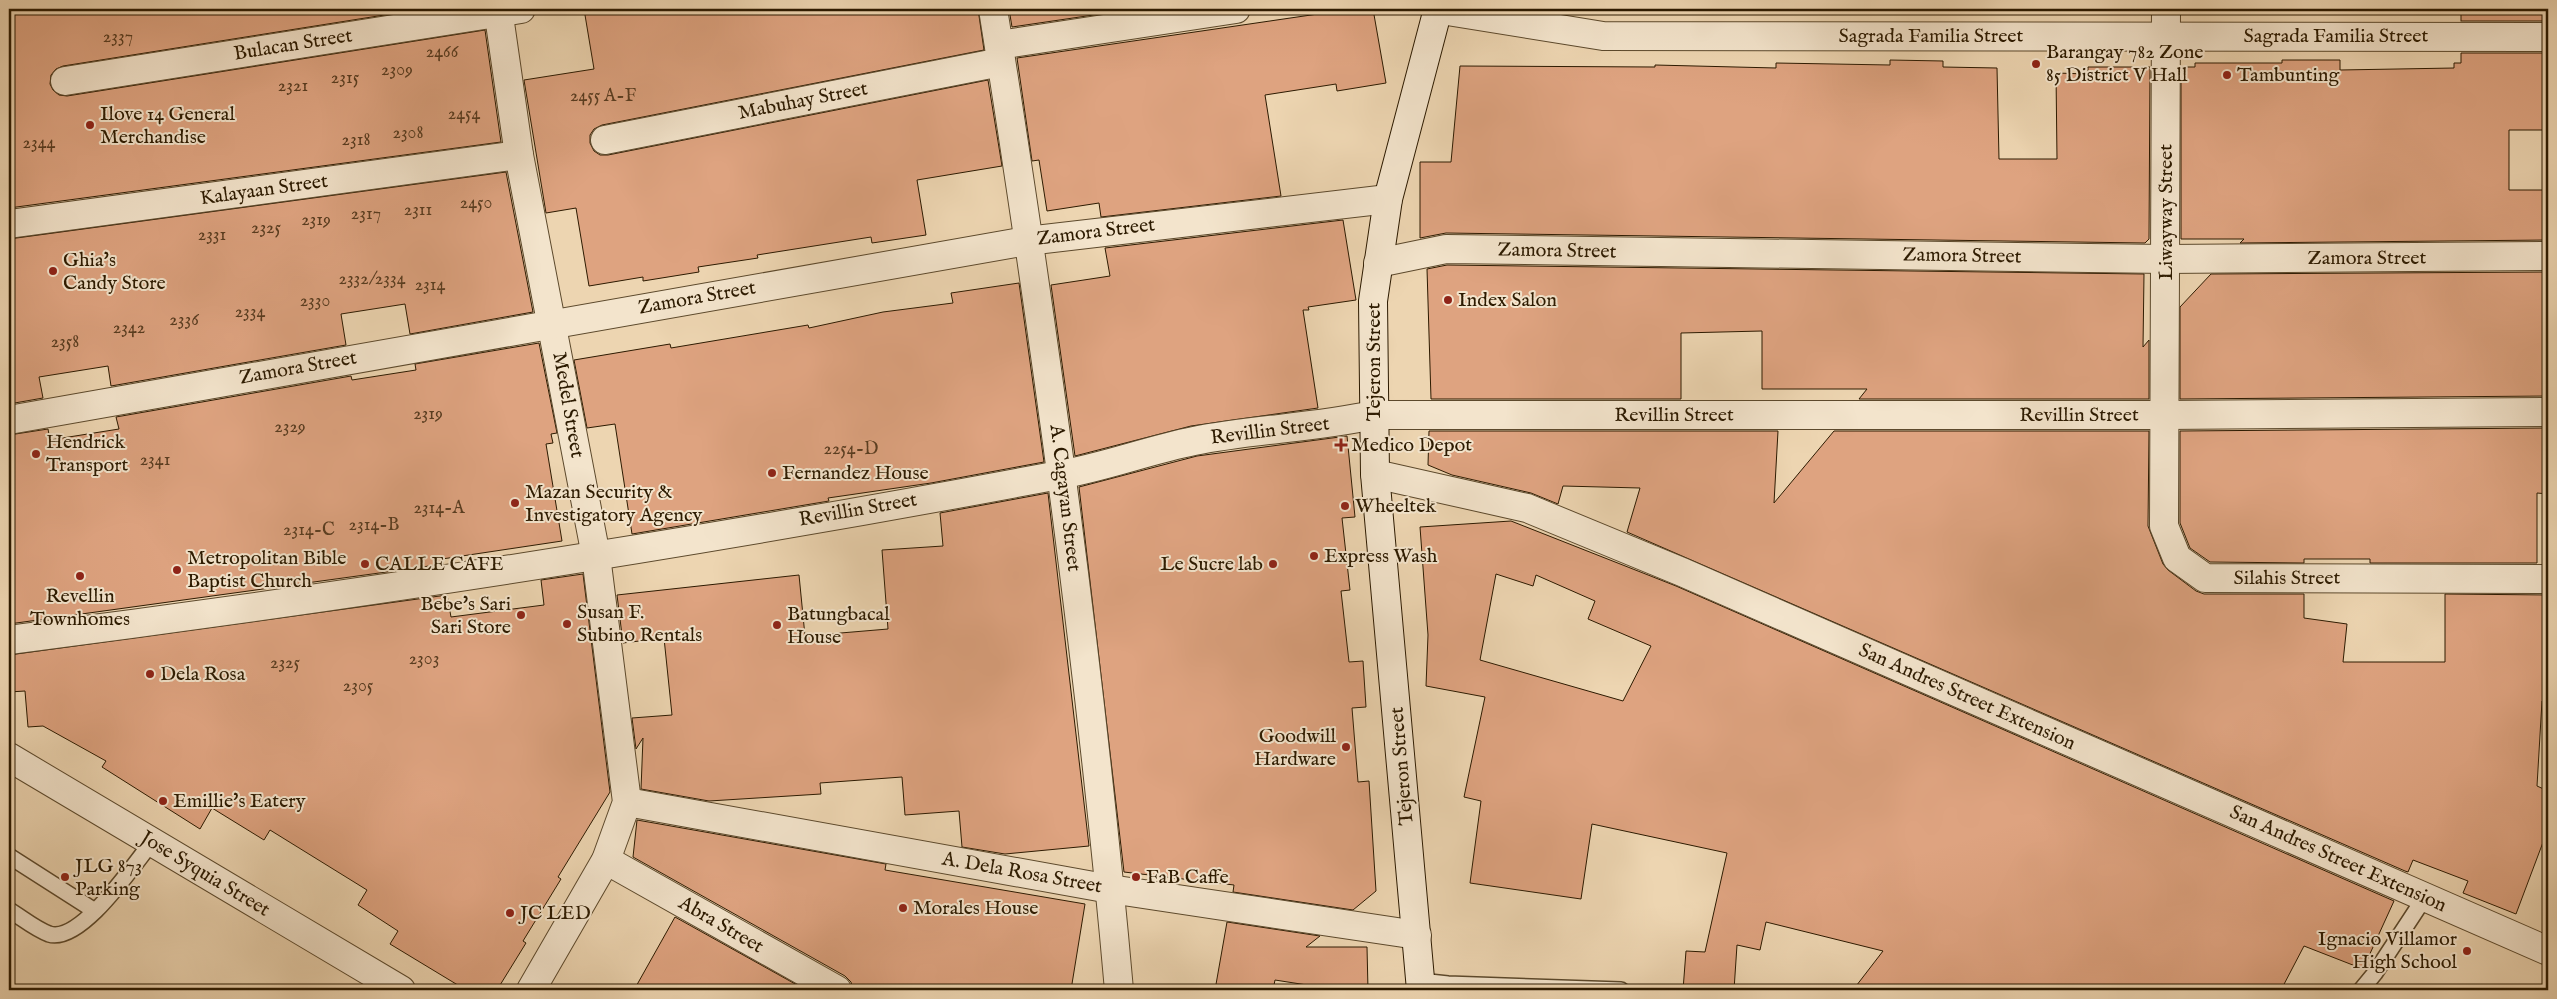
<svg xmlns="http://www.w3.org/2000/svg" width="2557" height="999" viewBox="0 0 2557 999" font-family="'IM FELL English',serif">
	<rect width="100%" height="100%" fill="#edd5b1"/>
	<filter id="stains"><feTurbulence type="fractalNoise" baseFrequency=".004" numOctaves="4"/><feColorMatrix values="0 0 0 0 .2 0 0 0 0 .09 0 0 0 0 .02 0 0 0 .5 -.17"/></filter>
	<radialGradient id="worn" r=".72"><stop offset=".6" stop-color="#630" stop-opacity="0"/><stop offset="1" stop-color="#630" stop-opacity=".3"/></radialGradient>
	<g fill="#dea380" stroke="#2c1a00" fill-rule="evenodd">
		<path d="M 9,9 L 422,9 L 63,66 L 56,69 L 51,75 L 50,84 L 53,90 L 59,95 L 67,96 L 485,30 L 501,142 L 9,208 Z"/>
		<path d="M 584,9 L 978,9 L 984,50 L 602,125 L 594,129 L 590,135 L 590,143 L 594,151 L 600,155 L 608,155 L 988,80 L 1002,166 L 917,180 L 926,235 L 872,243 L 871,237 L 757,255 L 758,258 L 698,267 L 699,272 L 643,281 L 643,277 L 589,286 L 576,208 L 546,213 L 524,80 L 594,69 Z"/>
		<path d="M 1009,9 L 1134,9 L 1012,27 Z"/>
		<path d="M 1352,9 L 1373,9 L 1386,83 L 1337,91 L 1336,84 L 1265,95 L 1281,196 L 1101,217 L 1099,203 L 1047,211 L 1039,160 L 1032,161 L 1017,58 Z"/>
		<rect x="2461" y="9" width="87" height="12"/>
		<path d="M 2461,53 L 2548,53 L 2548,130 L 2509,130 L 2509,190 L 2548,190 L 2548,240 L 2240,243 L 2244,239 L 2181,239 L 2181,67 L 2195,67 L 2195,63 L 2282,63 L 2282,60 L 2340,60 L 2340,70 L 2454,68 L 2454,63 L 2461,63 Z"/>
		<path d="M 1890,60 L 1943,61 L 1943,67 L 1997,68 L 1999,159 L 2057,159 L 2056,73 L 2088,74 L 2088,67 L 2150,67 L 2149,239 L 2145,243 L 1446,233 L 1420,238 L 1420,162 L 1451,162 L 1460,66 L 1655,67 L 1655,65 L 1776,68 L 1776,63 L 1890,65 Z"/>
		<path d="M 506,172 L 533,312 L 410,334 L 405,304 L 341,314 L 346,345 L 111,386 L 108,366 L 39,377 L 43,398 L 9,404 L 9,239 Z"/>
		<path d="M 1343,220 L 1356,300 L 1308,307 L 1309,310 L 1303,310 L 1318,408 L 1191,426 L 1075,456 L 1051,285 L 1110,276 L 1105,248 Z"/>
		<path d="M 1447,265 L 2144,274 L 2143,347 L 2149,340 L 2149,399 L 1859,399 L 1867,389 L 1762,389 L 1762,331 L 1681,333 L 1681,399 L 1431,399 L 1427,269 Z"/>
		<path d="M 2548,272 L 2548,396 L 2180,399 L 2180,307 L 2211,274 Z"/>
		<path d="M 1019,283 L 1044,462 L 931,483 L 828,498 L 829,501 L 632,534 L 615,424 L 587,428 L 574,360 L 670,344 L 671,348 L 808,325 L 809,328 L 883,312 L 953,303 L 951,293 Z"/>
		<path d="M 539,343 L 557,433 L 551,434 L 553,443 L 546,444 L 562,541 L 442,559 L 443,564 L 401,570 L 9,624 L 9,435 L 48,429 L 50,440 L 119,429 L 116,417 L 351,376 L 352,380 L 416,370 L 415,364 Z"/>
		<path d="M 2548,428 L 2548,494 L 2537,493 L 2537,563 L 2370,563 L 2370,559 L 2304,559 L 2304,563 L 2210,562 L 2190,548 L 2180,523 L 2180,431 Z"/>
		<path d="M 1429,431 L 1778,431 L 1774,503 L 1834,431 L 2149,431 L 2148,526 L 2163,564 L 2168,570 L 2196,591 L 2204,594 L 2304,594 L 2304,618 L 2347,624 L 2343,662 L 2445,662 L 2445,594 L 2548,595 L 2548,701 L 2542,701 L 2537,786 L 2548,791 L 2548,829 L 2516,914 L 2463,893 L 2468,881 L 2413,860 L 2408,872 L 2405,871 L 1627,532 L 1640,488 L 1563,486 L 1558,504 L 1531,493 L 1452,475 L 1428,465 Z"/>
		<path d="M 1347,436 L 1355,517 L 1342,518 L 1350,590 L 1341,591 L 1349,662 L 1363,661 L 1366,707 L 1352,708 L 1358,782 L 1369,781 L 1376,891 L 1353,910 L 1233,892 L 1234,885 L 1124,872 L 1079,487 L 1197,456 Z"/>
		<path d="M 1048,493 L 1089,846 L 1005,854 L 962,847 L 959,811 L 905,815 L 902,777 L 820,783 L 821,794 L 709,801 L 641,789 L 643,738 L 636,749 L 632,718 L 672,715 L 664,638 L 623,643 L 617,595 L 799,575 L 805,636 L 888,629 L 882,550 L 943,546 L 940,513 Z"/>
		<path d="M 1511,521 L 1676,586 L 2394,901 L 2363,969 L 2304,946 L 2281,990 L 1853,990 L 1883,951 L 1766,922 L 1760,950 L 1737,945 L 1734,990 L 1683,990 L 1686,951 L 1705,952 L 1727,853 L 1592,824 L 1581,899 L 1470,883 L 1481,801 L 1464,797 L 1485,697 L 1426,686 L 1428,635 L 1420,527 ZM 1496,574 L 1533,586 L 1536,575 L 1595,601 L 1588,619 L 1651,646 L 1623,701 L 1480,660 Z"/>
		<path d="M 583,574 L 610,792 L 558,877 L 561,879 L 523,941 L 526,943 L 497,990 L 466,990 L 390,944 L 398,931 L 358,905 L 367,890 L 270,830 L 264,840 L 212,808 L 200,829 L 102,767 L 106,761 L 43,726 L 28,727 L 25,691 L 9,692 L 9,655 L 447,595 L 451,617 L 544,605 L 541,580 Z"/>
		<path d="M 637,820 L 886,864 L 885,870 L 1085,904 L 1071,990 L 853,990 L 851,982 L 845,976 L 633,857 Z"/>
		<path d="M 675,917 L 806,990 L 634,990 Z"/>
		<path d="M 1227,922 L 1320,936 L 1306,947 L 1367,947 L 1368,990 L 1339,990 L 1275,980 L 1273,990 L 1215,990 Z"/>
	</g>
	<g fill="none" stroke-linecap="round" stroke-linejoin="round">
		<g stroke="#5c492c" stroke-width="18">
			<g id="service">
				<path d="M 9,856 L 95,911"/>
				<path d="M 9,910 C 21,917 35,929 49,934 C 81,944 134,864 152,842"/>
				<path d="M 1420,981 L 1448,984 L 1621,990"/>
				<path d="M 2361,990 L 2375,973 L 2425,897"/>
			</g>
		</g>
		<g stroke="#5c492c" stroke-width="30">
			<g id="minor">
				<path d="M 498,9 L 519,155 L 596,556 L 627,802 L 606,860 L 531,990"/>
				<path d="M 993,9 C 1045,335 1090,661 1119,990"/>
				<path d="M 1435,9 L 1603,36 L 2548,37"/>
				<path d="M 2166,9 L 2164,526 L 2177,558 L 2205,578 L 2548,579"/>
				<path d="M 999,45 L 1236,9"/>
				<path d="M 65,81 L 521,9"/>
				<path d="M 605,140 L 1001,62"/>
				<path d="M 9,224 L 519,155"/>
				<path d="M 1378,263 L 1446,249 L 2166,259 L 2548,256"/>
				<path d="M 9,420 L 1027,241 L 1388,199"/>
				<path d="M 1375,474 L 1527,508 L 1682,572 L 2548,951"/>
				<path d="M 9,640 C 360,595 711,541 1059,475 C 1105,467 1149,450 1194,441 C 1253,429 1314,428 1373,415 L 2165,415 L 2548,412"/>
				<path d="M 627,802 L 1110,889 L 1417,935"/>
				<path d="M 606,860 L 837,990"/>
			</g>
		</g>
		<g stroke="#5c492c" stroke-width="30">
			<path id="tertiary" d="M 9,757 L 401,990"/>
		</g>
		<g stroke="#2c1a00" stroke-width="30">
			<path id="secondary" d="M 1421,990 L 1375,474 L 1373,301 L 1388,199 L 1438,9"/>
		</g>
		<use href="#service" stroke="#f3e4cc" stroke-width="15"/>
		<use href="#minor" stroke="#f3e4cc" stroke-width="28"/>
		<use href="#tertiary" stroke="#f3e4cc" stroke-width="28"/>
		<use href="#secondary" stroke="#f3e4cc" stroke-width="28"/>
	</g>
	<g fill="#8f2418" stroke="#f3e4cc" stroke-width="2">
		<circle cx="2036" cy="64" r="5"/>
		<circle cx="2227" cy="75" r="5"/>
		<circle cx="90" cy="125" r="5"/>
		<circle cx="53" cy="271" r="5"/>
		<circle cx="1448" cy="300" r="5"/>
		<path d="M1338.5 437.5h5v5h5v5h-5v5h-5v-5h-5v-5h5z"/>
		<circle cx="36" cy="454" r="5"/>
		<circle cx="772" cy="473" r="5"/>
		<circle cx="515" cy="503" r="5"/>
		<circle cx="1345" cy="506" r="5"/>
		<circle cx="1314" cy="556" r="5"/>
		<circle cx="365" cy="564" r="5"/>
		<circle cx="1273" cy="564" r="5"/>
		<circle cx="177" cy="570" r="5"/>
		<circle cx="80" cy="576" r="5"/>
		<circle cx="521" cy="615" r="5"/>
		<circle cx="567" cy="624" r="5"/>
		<circle cx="777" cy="625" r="5"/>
		<circle cx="150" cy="674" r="5"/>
		<circle cx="1346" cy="747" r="5"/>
		<circle cx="163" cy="801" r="5"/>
		<circle cx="65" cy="877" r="5"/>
		<circle cx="1136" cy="877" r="5"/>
		<circle cx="903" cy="908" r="5"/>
		<circle cx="510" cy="913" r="5"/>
		<circle cx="2467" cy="951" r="5"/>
	</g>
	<g text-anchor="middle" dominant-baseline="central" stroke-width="4" stroke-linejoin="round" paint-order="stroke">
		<g font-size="18" fill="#583c20">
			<text x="118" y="37">2337</text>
			<text x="442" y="52">2466</text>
			<text x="397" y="70">2309</text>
			<text x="345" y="78">2315</text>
			<text x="293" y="86">2321</text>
			<text x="603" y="96">2455 A-F</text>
			<text x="464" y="114">2454</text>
			<text x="408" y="133">2308</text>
			<text x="356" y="140">2318</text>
			<text x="39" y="143">2344</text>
			<text x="476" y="203">2450</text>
			<text x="418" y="210">2311</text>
			<text x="366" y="214">2317</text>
			<text x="316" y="220">2319</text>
			<text x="266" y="228">2325</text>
			<text x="212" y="235">2331</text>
			<text x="372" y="279">2332/2334</text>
			<text x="430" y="285">2314</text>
			<text x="315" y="301">2330</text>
			<text x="250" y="312">2334</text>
			<text x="184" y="320">2336</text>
			<text x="129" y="328">2342</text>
			<text x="65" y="342">2358</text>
			<text x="428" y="414">2319</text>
			<text x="290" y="427">2329</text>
			<text x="851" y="449">2254-D</text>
			<text x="155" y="460">2341</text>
			<text x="439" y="508">2314-A</text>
			<text x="374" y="525">2314-B</text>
			<text x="309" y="530">2314-C</text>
			<text x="424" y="659">2303</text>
			<text x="285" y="663">2325</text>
			<text x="358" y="686">2305</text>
		</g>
		<g font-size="20" fill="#2c1a00" stroke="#f3e4cc">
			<text x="1931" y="36">Sagrada Familia Street</text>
			<text x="2336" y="36">Sagrada Familia Street</text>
			<text transform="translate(293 45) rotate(-9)">Bulacan Street</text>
			<text transform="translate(803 101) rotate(-11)">Mabuhay Street</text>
			<text transform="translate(264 190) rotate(-8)">Kalayaan Street</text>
			<text transform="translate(2166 212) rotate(-90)">Liwayway Street</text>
			<text transform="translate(1096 232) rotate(-7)">Zamora Street</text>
			<text transform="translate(1557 251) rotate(1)">Zamora Street</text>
			<text transform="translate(1962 256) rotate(1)">Zamora Street</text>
			<text x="2367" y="258">Zamora Street</text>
			<text transform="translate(697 298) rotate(-10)">Zamora Street</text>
			<text transform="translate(1374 362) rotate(-90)">Tejeron Street</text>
			<text transform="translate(298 368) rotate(-10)">Zamora Street</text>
			<text transform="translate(568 405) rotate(80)">Medel Street</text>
			<text x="1674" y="415">Revillin Street</text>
			<text x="2079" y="415">Revillin Street</text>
			<text transform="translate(1270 431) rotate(-7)">Revillin Street</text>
			<text transform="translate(1065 498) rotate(83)">A. Cagayan Street</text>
			<text transform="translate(858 510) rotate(-10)">Revillin Street</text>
			<text x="2287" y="578">Silahis Street</text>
			<text transform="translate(1967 697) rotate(24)">San Andres Street Extension</text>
			<text transform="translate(1402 766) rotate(-95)">Tejeron Street</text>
			<text transform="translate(2338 859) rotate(24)">San Andres Street Extension</text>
			<text transform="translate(1022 873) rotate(10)">A. Dela Rosa Street</text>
			<text transform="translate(205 874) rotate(31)">Jose Syquia Street</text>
			<text transform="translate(721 925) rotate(30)">Abra Street</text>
		</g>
		<g font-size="20" fill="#2c1a00" stroke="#f3e4cc" text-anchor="start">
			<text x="2046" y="52">Barangay 782 Zone<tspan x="2046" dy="23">85 District V Hall</tspan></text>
			<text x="2237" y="75">Tambunting</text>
			<text x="100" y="114">Ilove 14 General<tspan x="100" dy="23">Merchandise</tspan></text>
			<text x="63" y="260">Ghia's<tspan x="63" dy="23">Candy Store</tspan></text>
			<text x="1458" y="300">Index Salon</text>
			<text x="46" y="442">Hendrick<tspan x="46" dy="23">Transport</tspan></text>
			<text x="1351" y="445">Medico Depot</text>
			<text x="782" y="473">Fernandez House</text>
			<text x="525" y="492">Mazan Security &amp;<tspan x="525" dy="23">Investigatory Agency</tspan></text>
			<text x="1355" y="506">Wheeltek</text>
			<text x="1324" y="556">Express Wash</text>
			<text x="187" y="558">Metropolitan Bible<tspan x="187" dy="23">Baptist Church</tspan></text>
			<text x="375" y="564">CALLE CAFE</text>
			<text x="1263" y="564" text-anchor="end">Le Sucre lab</text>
			<text x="80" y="596" text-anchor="middle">Revellin<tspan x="80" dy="23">Townhomes</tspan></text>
			<text x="511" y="604" text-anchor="end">Bebe's Sari<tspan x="511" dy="23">Sari Store</tspan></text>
			<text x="577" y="612">Susan F.<tspan x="577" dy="23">Subino Rentals</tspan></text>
			<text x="787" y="614">Batungbacal<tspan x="787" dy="23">House</tspan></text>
			<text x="160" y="674">Dela Rosa</text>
			<text x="1336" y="736" text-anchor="end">Goodwill<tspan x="1336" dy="23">Hardware</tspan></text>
			<text x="173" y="801">Emillie's Eatery</text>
			<text x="75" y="866">JLG 873<tspan x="75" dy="23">Parking</tspan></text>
			<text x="1146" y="877">FaB Caffe</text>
			<text x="913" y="908">Morales House</text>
			<text x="520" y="913">JC LED</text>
			<text x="2457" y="939" text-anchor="end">Ignacio Villamor<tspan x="2457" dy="23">High School</tspan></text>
		</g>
	</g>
	<rect width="2557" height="999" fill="none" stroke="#edd5b1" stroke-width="30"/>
	<rect x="10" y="10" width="2537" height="979" fill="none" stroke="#2c1a00" stroke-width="2.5"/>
	<rect x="15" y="15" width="2527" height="969" fill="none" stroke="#2c1a00"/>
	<rect width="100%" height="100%" filter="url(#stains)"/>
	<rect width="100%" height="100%" fill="url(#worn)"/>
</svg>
